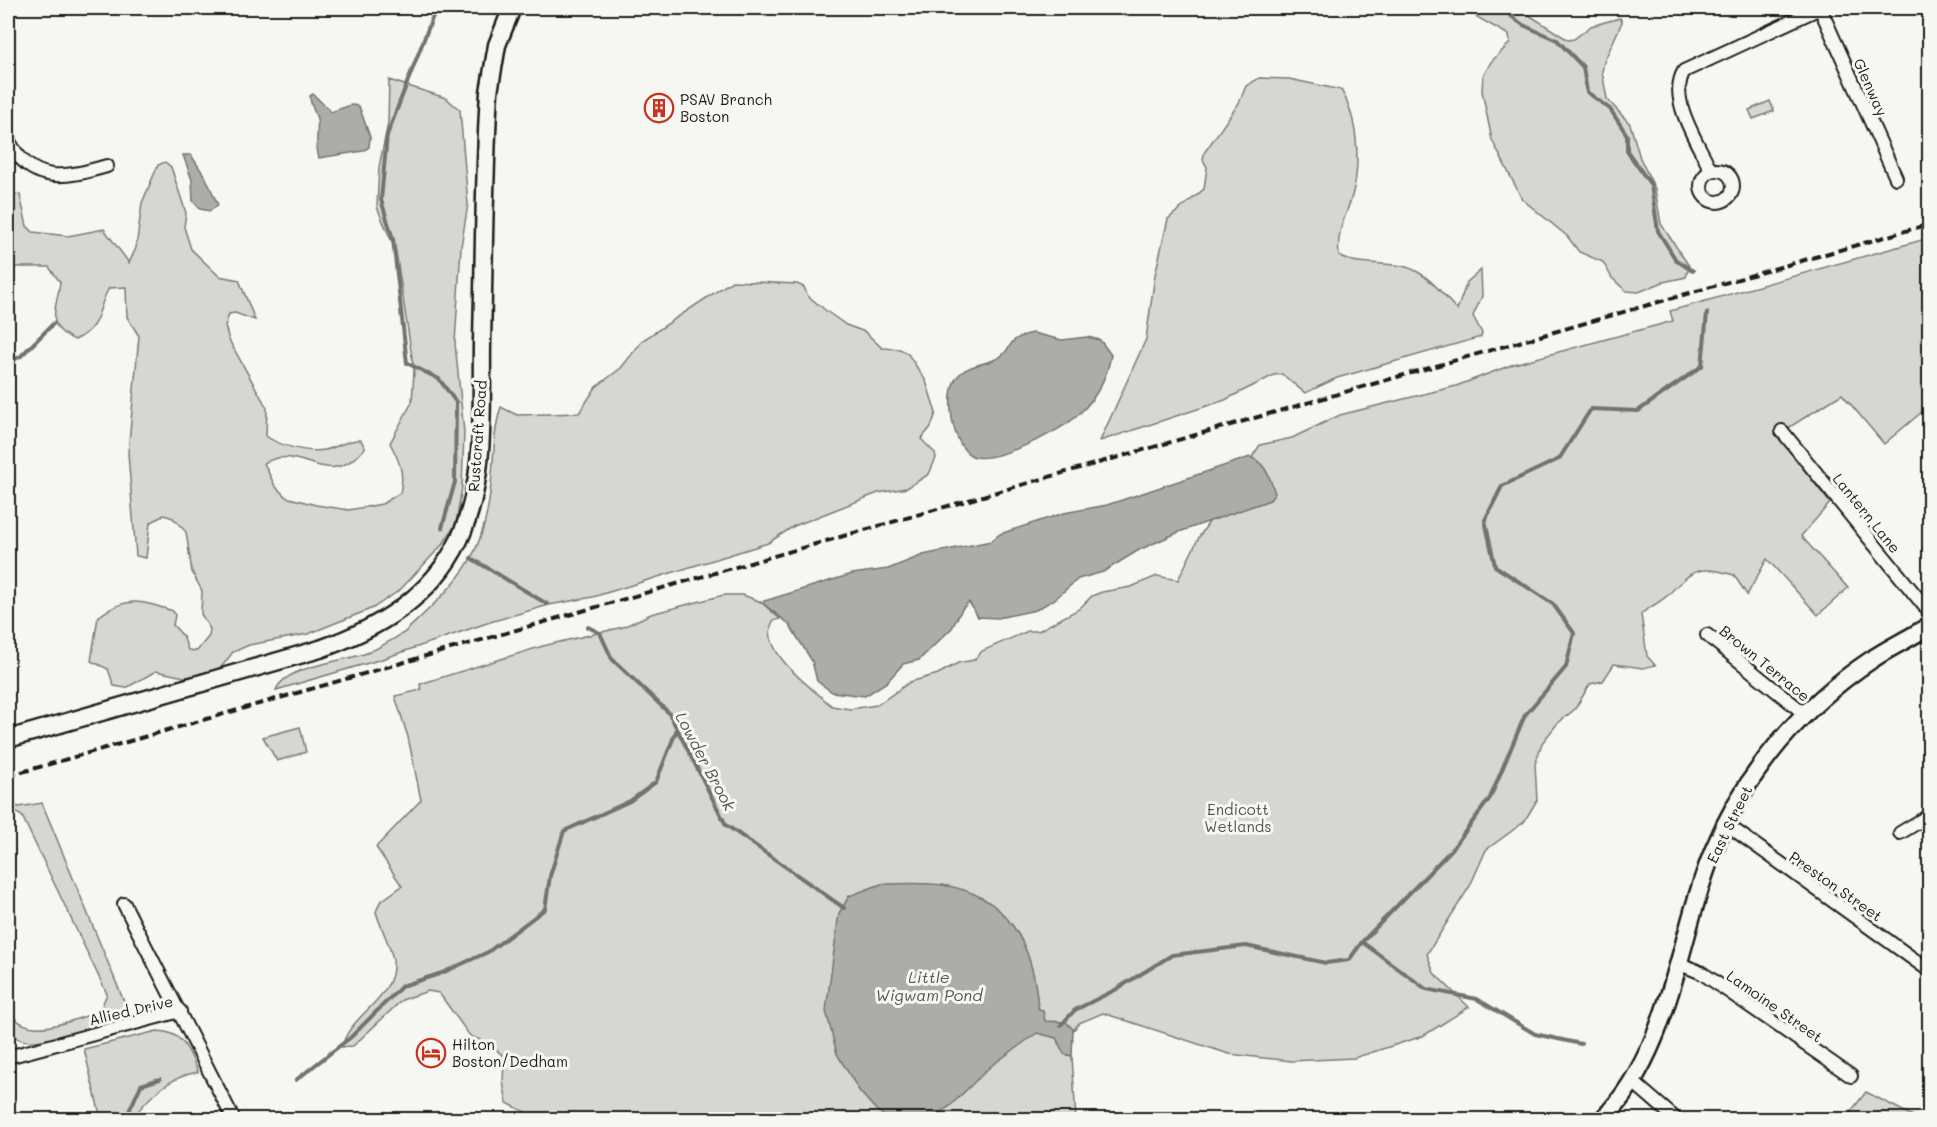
<svg xmlns="http://www.w3.org/2000/svg" width="1937" height="1127" viewBox="0 0 1937 1127" font-family="Mali,sans-serif">
	<rect width="100%" height="100%" fill="#f6f6f2"/>
	<filter id="ink" filterUnits="userSpaceOnUse"><feTurbulence type="fractalNoise" baseFrequency=".0167" numOctaves="2"/><feDisplacementMap in="SourceGraphic" scale="12" xChannelSelector="R" yChannelSelector="G"/><feConvolveMatrix kernelMatrix="1 2 1 2 8 2 1 2 1" color-interpolation-filters="sRGB"/></filter>
	<g filter="url(#ink)">
		<g fill="#d6d6d2" stroke="#797977" stroke-width="1.5">
			<path d="M 1464,8 L 1513,8 L 1526,13 L 1568,40 L 1574,39 L 1591,26 L 1620,18 L 1622,22 L 1604,62 L 1602,72 L 1607,99 L 1630,124 L 1640,158 L 1655,189 L 1661,224 L 1689,266 L 1686,277 L 1663,282 L 1639,292 L 1626,291 L 1612,278 L 1603,262 L 1579,252 L 1567,236 L 1522,199 L 1492,140 L 1482,91 L 1483,76 L 1491,62 L 1510,43 L 1509,35 L 1468,12 Z"/>
			<path d="M 1259,78 L 1289,79 L 1341,90 C 1358,118 1361,165 1352,196 C 1346,216 1336,232 1339,255 C 1355,268 1394,259 1416,271 C 1433,280 1445,297 1457,310 L 1467,282 L 1481,270 L 1482,296 L 1473,316 L 1482,333 L 1481,337 L 1337,378 L 1305,393 L 1282,374 L 1274,375 L 1225,400 L 1100,441 L 1146,339 L 1155,275 L 1168,219 L 1204,189 L 1207,167 L 1203,160 L 1204,153 L 1239,103 L 1246,86 Z"/>
			<path d="M 389,80 L 446,98 L 460,110 L 468,204 L 461,247 L 455,343 L 464,432 L 462,487 L 456,524 L 443,544 L 400,590 L 373,608 L 308,634 L 249,645 L 233,652 L 220,669 L 207,675 L 184,677 L 156,671 L 126,688 L 114,686 L 108,669 L 91,661 L 98,617 C 127,595 141,601 173,611 L 175,615 L 173,625 L 183,636 L 188,650 L 197,651 L 209,636 L 210,629 L 201,614 L 202,591 L 192,572 L 186,532 L 173,518 L 164,515 L 150,523 L 146,558 L 136,556 L 128,453 L 139,336 L 127,317 L 126,287 L 109,288 C 96,311 102,327 75,340 C 43,327 57,309 60,282 L 49,267 L 15,267 L 8,288 L 8,191 L 20,195 L 27,226 L 33,232 L 68,236 L 104,229 L 129,263 L 136,248 L 142,203 L 158,165 L 165,162 L 171,167 L 186,213 L 184,227 L 191,249 L 219,276 L 239,280 L 255,320 L 235,313 L 229,314 L 225,326 L 229,340 L 267,408 L 266,436 C 279,446 308,453 325,450 C 337,448 347,439 361,440 L 365,448 C 326,494 302,441 264,463 L 275,486 L 286,497 L 316,505 L 349,510 L 382,504 L 400,493 C 405,473 399,460 390,443 L 412,402 L 414,371 L 396,252 L 377,207 L 379,167 L 388,123 Z"/>
			<path d="M 1770,101 L 1774,111 L 1753,119 L 1749,110 Z"/>
			<path d="M 1929,238 L 1929,406 L 1884,444 L 1842,394 L 1777,435 L 1830,503 L 1801,536 L 1848,588 L 1818,615 L 1767,559 L 1747,595 L 1734,575 C 1698,565 1693,569 1668,595 C 1661,602 1649,607 1641,614 L 1647,656 L 1655,665 L 1643,668 L 1614,664 L 1603,681 L 1590,684 L 1575,709 L 1557,724 L 1542,743 L 1535,764 L 1537,800 L 1524,822 L 1486,850 L 1470,886 L 1427,954 L 1434,973 L 1469,1007 L 1423,1036 L 1354,1058 L 1291,1061 L 1229,1054 L 1103,1013 L 1079,1023 L 1062,1045 L 1064,1054 L 1072,1056 L 1076,1120 L 539,1119 L 507,1103 L 503,1082 L 504,1062 L 502,1055 L 490,1044 L 470,1036 L 439,993 L 428,991 L 402,1000 L 353,1046 L 342,1047 C 349,1014 397,999 393,960 C 391,947 380,926 376,912 L 380,902 L 402,886 L 376,847 L 421,800 L 408,737 L 395,696 L 421,690 L 420,684 L 543,646 L 623,627 L 651,614 L 724,595 L 743,595 L 761,602 L 780,619 L 773,621 C 758,649 808,685 827,702 L 832,706 L 850,709 L 877,705 L 910,682 L 938,674 L 958,663 L 974,660 L 982,651 L 1028,631 L 1038,631 L 1079,609 L 1092,596 L 1102,592 L 1131,587 L 1157,576 L 1178,580 L 1199,537 L 1260,445 L 1292,438 L 1340,415 L 1456,386 L 1514,364 L 1673,321 L 1670,311 Z"/>
			<path d="M 732,281 L 797,284 L 804,287 L 808,296 L 829,313 L 846,325 L 865,332 L 882,348 L 900,349 L 908,354 L 926,381 L 936,413 L 931,427 L 921,439 L 935,453 L 936,458 L 929,474 L 907,488 L 878,493 L 794,526 L 768,543 L 593,597 L 549,605 L 490,622 L 382,659 L 276,690 C 286,666 341,662 364,654 C 378,649 392,640 405,632 C 457,582 484,561 491,485 C 494,460 493,431 501,407 L 517,415 L 579,413 L 596,387 L 621,368 L 643,340 Z"/>
			<path d="M 300,727 L 306,752 L 277,761 L 263,737 Z"/>
			<path d="M 42,803 L 130,1016 C 108,1022 35,1050 17,1038 C 7,1031 7,1019 8,1008 C 25,1044 69,1020 99,1012 L 107,994 L 22,816 L 8,808 L 8,804 L 19,807 Z"/>
			<path d="M 157,1031 C 183,1031 189,1051 198,1072 C 169,1077 149,1096 132,1119 L 101,1119 L 84,1049 Z"/>
			<path d="M 1866,1092 L 1915,1117 L 1929,1119 L 1845,1119 Z"/>
		</g>
		<g fill="#acaca9" stroke="#727271" stroke-width="1.5">
			<path d="M 313,94 L 331,112 L 351,105 L 359,106 L 370,137 L 369,147 L 363,151 L 319,158 C 314,142 319,133 317,119 C 315,111 310,105 310,96 Z"/>
			<path d="M 183,155 L 191,155 L 206,178 L 218,205 L 210,211 L 200,209 L 193,201 L 192,180 Z"/>
			<path d="M 1033,333 L 1062,340 L 1087,337 L 1100,340 L 1111,355 C 1107,377 1096,398 1079,414 C 1064,430 993,465 972,456 C 952,446 944,394 957,377 C 968,364 985,365 998,358 C 1014,349 1004,339 1033,333 Z"/>
			<path d="M 1250,457 C 1267,464 1269,477 1275,493 L 1270,500 L 1179,532 L 1139,550 L 1103,572 L 1078,579 L 1055,599 L 1036,610 L 998,618 L 978,617 L 969,602 L 962,609 L 952,628 L 919,660 L 903,664 L 887,682 L 865,696 L 832,692 L 817,681 L 812,661 L 789,624 L 761,602 L 852,574 L 888,569 L 923,555 L 991,541 L 1000,534 L 1064,513 L 1107,505 Z"/>
			<path d="M 881,884 C 901,884 922,882 942,885 C 1009,894 1034,947 1038,1008 L 1043,1011 L 1045,1021 L 1066,1022 L 1073,1029 L 1072,1056 L 1064,1054 L 1056,1038 L 1037,1033 L 991,1066 L 949,1107 L 928,1119 L 889,1119 L 876,1110 L 860,1092 L 837,1054 L 826,1011 L 839,913 L 849,896 Z"/>
		</g>
		<g fill="none" stroke-linecap="round" stroke-linejoin="round">
			<g stroke="#727271" stroke-width="4">
				<path d="M 436,8 L 387,135 L 381,200 L 393,239 L 407,363 L 439,379 L 456,402 L 455,482 L 442,528"/>
				<path d="M 1500,8 L 1523,25 L 1557,40 L 1583,67 L 1587,92 L 1610,109 L 1627,135 L 1627,151 L 1651,185 L 1658,231 L 1676,260 L 1693,271"/>
				<path d="M 8,363 L 21,356 L 54,323"/>
				<path d="M 471,558 L 547,604"/>
				<path d="M 588,627 L 600,633 L 612,659 L 669,713 L 726,825 L 844,908"/>
				<path d="M 1061,1025 L 1075,1010 L 1115,990 L 1172,955 L 1246,946 L 1326,963 L 1349,960 L 1362,942"/>
				<path d="M 1581,1044 L 1535,1034 L 1477,999 L 1426,989 L 1362,942 L 1453,848 L 1490,798 L 1525,715 L 1566,667 L 1574,633 L 1553,604 L 1495,566 L 1485,520 L 1502,486 L 1559,459 L 1591,409 L 1638,411 L 1702,366 L 1707,313"/>
				<path d="M 296,1080 L 351,1037 L 402,986 L 442,973 L 488,952 L 545,909 L 550,876 L 564,831 L 630,801 L 656,782 L 677,729"/>
				<path d="M 125,1120 L 141,1085 L 160,1079"/>
			</g>
			<g stroke="#1c1c1c" stroke-width="16">
				<g id="minor">
					<path d="M 8,139 C 31,186 65,178 107,166"/>
					<circle cx="1717" cy="186" r="16"/>
					<path d="M 1711,171 C 1699,144 1667,99 1684,71 L 1820,8 L 1896,178"/>
					<path d="M 1782,431 L 1930,613"/>
					<path d="M 1707,635 L 1805,714"/>
					<path d="M 1726,824 L 1930,971"/>
					<path d="M 1900,833 L 1930,815"/>
					<path d="M 124,904 L 234,1120"/>
					<path d="M 1680,964 L 1702,973 L 1851,1076"/>
					<path d="M 8,1057 L 180,1011"/>
					<path d="M 1632,1081 L 1677,1120"/>
				</g>
			</g>
			<g stroke="#1c1c1c" stroke-width="21">
				<g id="secondary">
					<path d="M 8,739 L 320,649 C 377,629 431,598 459,540 C 487,480 481,407 482,342 C 484,259 484,175 489,92 L 497,45 L 512,8"/>
					<path d="M 1602,1120 C 1672,1050 1678,935 1714,849 C 1746,772 1802,706 1871,660 C 1890,647 1911,638 1930,625"/>
				</g>
			</g>
			<use href="#minor" stroke="#f6f6f2" stroke-width="12"/>
			<use href="#secondary" stroke="#f6f6f2" stroke-width="16"/>
			<path stroke="#1c1c1c" stroke-width="4" stroke-dasharray="9 4.5" stroke-linecap="butt" d="M 8,776 L 1930,224"/>
		</g>
	</g>
	<defs>
		<g id="building-ring" transform="scale(1.5)"><circle r="9.5" fill="#f6f6f2" stroke="#c8321e" stroke-width="1.5"/><path d="M-4-6H4V6H1V3H-1V6H-4ZM-2.5-4.3h1.7v1.8h-1.7ZM.8-4.3h1.7v1.8H.8ZM-2.5-1h1.7V.8h-1.7ZM.8-1h1.7V.8H.8Z" fill="#c8321e"/></g>
		<g id="hotel-ring" transform="scale(1.5)"><circle r="9.5" fill="#f6f6f2" stroke="#c8321e" stroke-width="1.5"/><path d="M-6-4.5h1.5V1H6V5H4.5V3h-9V5H-6ZM-4 0a1.8 1.8 0 1 1 3.6 0ZM.5 0V-2.5h3Q6-2.5 6 0Z" fill="#c8321e"/></g>
	</defs>
	<g fill-rule="evenodd">
		<use href="#building-ring" x="659" y="108"/>
		<use href="#hotel-ring" x="431" y="1053"/>
	</g>
	<g text-anchor="middle" dominant-baseline="central" stroke-width="6" stroke-linejoin="round" paint-order="stroke">
		<g font-size="15" fill="#1c1c1c" stroke="#f6f6f2">
			<text transform="translate(1871 87) rotate(66)">Glenway</text>
			<text transform="translate(477 436) rotate(-86)">Rustcraft Road</text>
			<text transform="translate(1867 513) rotate(51)">Lantern Lane</text>
			<text transform="translate(1765 663) rotate(39)">Brown Terrace</text>
			<text transform="translate(1729 824) rotate(-64)">East Street</text>
			<text transform="translate(1836 886) rotate(35)">Preston Street</text>
			<text transform="translate(1775 1006) rotate(35)">Lamoine Street</text>
			<text transform="translate(131 1010) rotate(-13)">Allied Drive</text>
		</g>
		<g font-size="15" fill="#1c1c1c" stroke="#f6f6f2" text-anchor="start">
			<text x="680" y="99">PSAV Branch<tspan x="680" dy="17">Boston</tspan></text>
			<text x="452" y="1044">Hilton<tspan x="452" dy="17">Boston/Dedham</tspan></text>
		</g>
		<g font-size="15" fill="#545453" stroke="#f6f6f2">
			<text x="1238" y="809">Endicott<tspan x="1238" dy="17">Wetlands</tspan></text>
		</g>
		<g font-size="16" font-style="italic" fill="#565654" stroke="#f6f6f2">
			<text transform="translate(706 761) rotate(62)">Lowder Brook</text>
			<text x="929" y="976">Little<tspan x="929" dy="18">Wigwam Pond</tspan></text>
		</g>
	</g>
	<rect width="1937" height="1127" fill="none" stroke="#f6f6f2" stroke-width="30"/>
	<rect x="15" y="15" width="1907" height="1097" fill="none" stroke="#1c1c1c" stroke-width="2" filter="url(#ink)"/>
</svg>
